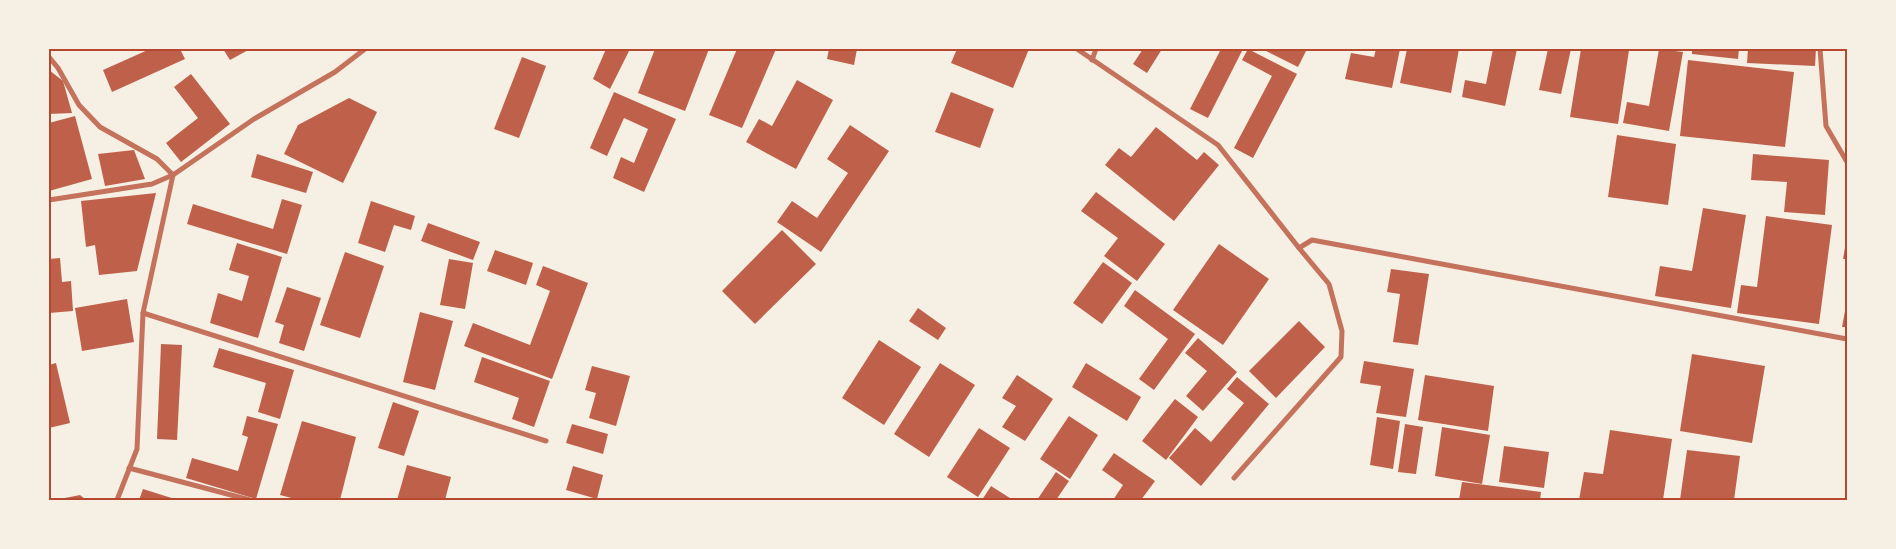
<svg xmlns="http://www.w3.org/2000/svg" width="1896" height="549" viewBox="0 0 1896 549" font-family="'Sofia Sans Condensed',sans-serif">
	<rect width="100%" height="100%" fill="#f6efe4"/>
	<g fill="#bf614a">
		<path d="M 150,49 L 180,49 L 185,59 L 112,92 L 103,70 Z"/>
		<path d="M 223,49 L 250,49 L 230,60 Z"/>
		<path d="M 606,49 L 630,49 L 610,89 L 593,79 Z"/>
		<path d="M 655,49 L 709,49 L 685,111 L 638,93 Z"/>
		<path d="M 737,49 L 776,49 L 742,128 L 709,115 Z"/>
		<path d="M 829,49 L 857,49 L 854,65 L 827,59 Z"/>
		<path d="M 957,49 L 1029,49 L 1013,88 L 951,63 Z"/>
		<path d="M 1143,49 L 1162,49 L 1147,73 L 1133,64 Z"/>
		<path d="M 1221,49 L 1243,49 L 1208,118 L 1190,109 Z"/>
		<path d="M 1248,49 L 1297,74 L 1253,158 L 1234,148 L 1272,76 L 1242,60 Z"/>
		<path d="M 1262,49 L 1307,49 L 1298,67 Z"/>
		<path d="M 1376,49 L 1400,49 L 1392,88 L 1345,79 L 1351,53 L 1374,57 Z"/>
		<path d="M 1407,49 L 1459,49 L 1451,93 L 1400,83 Z"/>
		<path d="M 1493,49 L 1517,49 L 1505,106 L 1462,97 L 1465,80 L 1486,84 Z"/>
		<path d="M 1548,49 L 1571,49 L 1561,94 L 1539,90 Z"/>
		<path d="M 1581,49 L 1629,50 L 1618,124 L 1570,117 Z"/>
		<path d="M 1659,49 L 1683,52 L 1669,131 L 1623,123 L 1627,102 L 1649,106 Z"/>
		<path d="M 1692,49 L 1739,49 L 1738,59 L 1692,54 Z"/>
		<path d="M 1748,49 L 1816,49 L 1815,66 L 1747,63 Z"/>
		<path d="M 522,57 L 546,66 L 519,138 L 494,129 Z"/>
		<path d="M 1688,60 L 1794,72 L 1785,147 L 1680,136 Z"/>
		<path d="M 49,70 L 63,81 L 72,113 L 49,114 Z"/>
		<path d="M 191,74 L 230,124 L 181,162 L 166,143 L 198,118 L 174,87 Z"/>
		<path d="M 797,80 L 833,100 L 796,169 L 746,142 L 759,119 L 772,126 Z"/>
		<path d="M 614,92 L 676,119 L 644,192 L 613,178 L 621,157 L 634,163 L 648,129 L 624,118 L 607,156 L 590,148 Z"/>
		<path d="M 951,92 L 994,109 L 980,148 L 935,132 Z"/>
		<path d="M 349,98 L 377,112 L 343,183 L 284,154 L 298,125 Z"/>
		<path d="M 75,116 L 92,179 L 49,191 L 49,123 Z"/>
		<path d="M 850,125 L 889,151 L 821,252 L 777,222 L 792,201 L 817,218 L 848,173 L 827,159 Z"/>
		<path d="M 1156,127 L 1197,160 L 1204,152 L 1219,165 L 1174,221 L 1105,165 L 1119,148 L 1131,157 Z"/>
		<path d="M 1617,135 L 1676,144 L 1668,205 L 1608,197 Z"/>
		<path d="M 134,150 L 145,179 L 105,186 L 98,154 Z"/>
		<path d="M 257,154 L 313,172 L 306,193 L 251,177 Z"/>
		<path d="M 1753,154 L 1829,160 L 1825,215 L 1784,212 L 1787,182 L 1751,180 Z"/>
		<path d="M 1096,192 L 1165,244 L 1137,281 L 1104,256 L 1118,238 L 1081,211 Z"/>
		<path d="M 156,193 L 137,271 L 99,275 L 95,245 L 86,247 L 81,201 Z"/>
		<path d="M 282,199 L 302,205 L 287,254 L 187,224 L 193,204 L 273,229 Z"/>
		<path d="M 371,201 L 415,216 L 411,230 L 394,225 L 385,252 L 358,243 Z"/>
		<path d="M 1703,208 L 1746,215 L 1731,308 L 1655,296 L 1660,266 L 1692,271 Z"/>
		<path d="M 1766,216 L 1832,225 L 1819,324 L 1737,313 L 1741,285 L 1757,287 Z"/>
		<path d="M 428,223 L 480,242 L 473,260 L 421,241 Z"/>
		<path d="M 782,230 L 816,264 L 755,324 L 722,291 Z"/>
		<path d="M 1846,242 L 1847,242 L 1847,259 L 1843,259 Z"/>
		<path d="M 237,243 L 282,257 L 258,338 L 210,323 L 218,293 L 242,301 L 249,276 L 229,270 Z"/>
		<path d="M 1219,244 L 1269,279 L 1223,345 L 1173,310 Z"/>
		<path d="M 495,250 L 533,263 L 526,285 L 487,271 Z"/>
		<path d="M 345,252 L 384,266 L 360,338 L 320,325 Z"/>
		<path d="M 60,258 L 62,282 L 71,281 L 73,311 L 49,313 L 49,259 Z"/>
		<path d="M 449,259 L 473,263 L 465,309 L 440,305 Z"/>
		<path d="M 1103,262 L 1132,283 L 1102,324 L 1073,303 Z"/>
		<path d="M 543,266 L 588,283 L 552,379 L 464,346 L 473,323 L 530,345 L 550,291 L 536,285 Z"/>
		<path d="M 1391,269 L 1429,274 L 1418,345 L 1393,342 L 1400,294 L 1387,292 Z"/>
		<path d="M 287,287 L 321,298 L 304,351 L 279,343 L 284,325 L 275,322 Z"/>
		<path d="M 1135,290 L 1195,334 L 1154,390 L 1139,379 L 1168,339 L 1124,306 Z"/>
		<path d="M 127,299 L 134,342 L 82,351 L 75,308 Z"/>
		<path d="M 918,308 L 946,328 L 938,340 L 909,321 Z"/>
		<path d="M 1845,311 L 1847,311 L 1847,327 L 1842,327 Z"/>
		<path d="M 420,312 L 453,321 L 435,390 L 403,382 Z"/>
		<path d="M 1299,321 L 1325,347 L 1276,398 L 1249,371 Z"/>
		<path d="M 1198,338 L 1237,372 L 1203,411 L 1186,396 L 1207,371 L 1185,353 Z"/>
		<path d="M 879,340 L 921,367 L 884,425 L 842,398 Z"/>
		<path d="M 161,344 L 182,345 L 177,440 L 157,439 Z"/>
		<path d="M 219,348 L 294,370 L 280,419 L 258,412 L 266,383 L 213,367 Z"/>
		<path d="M 1692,354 L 1765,366 L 1752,443 L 1680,431 Z"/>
		<path d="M 482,357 L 550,381 L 534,427 L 512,419 L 519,398 L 474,382 Z"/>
		<path d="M 1364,361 L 1414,369 L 1406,417 L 1376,413 L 1381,386 L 1360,383 Z"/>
		<path d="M 56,363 L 70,423 L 49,428 L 49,365 Z"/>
		<path d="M 940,363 L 975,385 L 929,457 L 894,434 Z"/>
		<path d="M 1086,363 L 1141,397 L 1127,421 L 1072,387 Z"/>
		<path d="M 592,366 L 630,376 L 616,426 L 589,418 L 596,393 L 585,390 Z"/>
		<path d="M 1017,375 L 1053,399 L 1025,441 L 1002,427 L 1016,406 L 1002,398 Z"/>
		<path d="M 1425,375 L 1494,386 L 1488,431 L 1418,420 Z"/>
		<path d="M 1237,377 L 1269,404 L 1201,486 L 1169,458 L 1195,428 L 1211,442 L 1244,403 L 1227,389 Z"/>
		<path d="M 1175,399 L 1198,417 L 1166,460 L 1142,441 Z"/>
		<path d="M 393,402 L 419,411 L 404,456 L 378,448 Z"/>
		<path d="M 247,416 L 278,424 L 256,499 L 186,478 L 192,458 L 238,471 L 248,437 L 242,435 Z"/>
		<path d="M 1069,416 L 1098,435 L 1070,479 L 1040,459 Z"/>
		<path d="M 1377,417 L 1400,421 L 1393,469 L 1370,465 Z"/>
		<path d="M 302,421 L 356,437 L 340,500 L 299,500 L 280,495 Z"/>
		<path d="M 572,424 L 608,434 L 603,454 L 566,443 Z"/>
		<path d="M 1405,424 L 1423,427 L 1416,474 L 1398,472 Z"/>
		<path d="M 1442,427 L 1490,435 L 1482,484 L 1435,476 Z"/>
		<path d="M 979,428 L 1010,448 L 978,497 L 947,477 Z"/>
		<path d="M 1610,430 L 1672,439 L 1663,500 L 1579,500 L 1584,472 L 1603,474 Z"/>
		<path d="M 1504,446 L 1549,452 L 1544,488 L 1499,482 Z"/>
		<path d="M 1687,450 L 1740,456 L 1734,500 L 1696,498 L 1696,500 L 1680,500 Z"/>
		<path d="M 1114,453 L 1155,481 L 1141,500 L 1113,500 L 1123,485 L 1102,470 Z"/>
		<path d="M 407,465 L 451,477 L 445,500 L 397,500 Z"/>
		<path d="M 573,466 L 603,475 L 597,499 L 566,490 Z"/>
		<path d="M 1056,472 L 1069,481 L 1056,500 L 1037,500 Z"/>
		<path d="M 1462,482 L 1541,492 L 1540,500 L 1459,500 Z"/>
		<path d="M 991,486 L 1013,500 L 982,500 Z"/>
		<path d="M 143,489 L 178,500 L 139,500 Z"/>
		<path d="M 80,495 L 86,500 L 60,500 L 60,499 Z"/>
	</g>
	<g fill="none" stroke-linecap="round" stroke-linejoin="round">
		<g stroke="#c5725c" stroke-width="5">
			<path d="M 1077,49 L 1218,145 L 1299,248 L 1312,240 L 1847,339"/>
			<path d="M 1820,49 L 1826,126 L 1847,162"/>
			<path d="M 49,57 L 58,68 L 79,105 L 100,127 L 157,159 L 173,175"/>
			<path d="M 1092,60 L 1096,49"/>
			<path d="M 49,200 L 152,184 L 173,175 L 254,119 L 335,72 L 365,49"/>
			<path d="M 143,313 L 546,441"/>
			<path d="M 129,468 L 250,500"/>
			<path d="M 1234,478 L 1341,357 L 1342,331 L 1329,284 L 1299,248"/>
			<path d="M 117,500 L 137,449 L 143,313 L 173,175"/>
		</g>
	</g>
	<rect width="1896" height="549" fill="none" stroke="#f6efe4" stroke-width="100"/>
	<rect x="50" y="50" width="1796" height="449" fill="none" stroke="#b5482f" stroke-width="2"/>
</svg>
